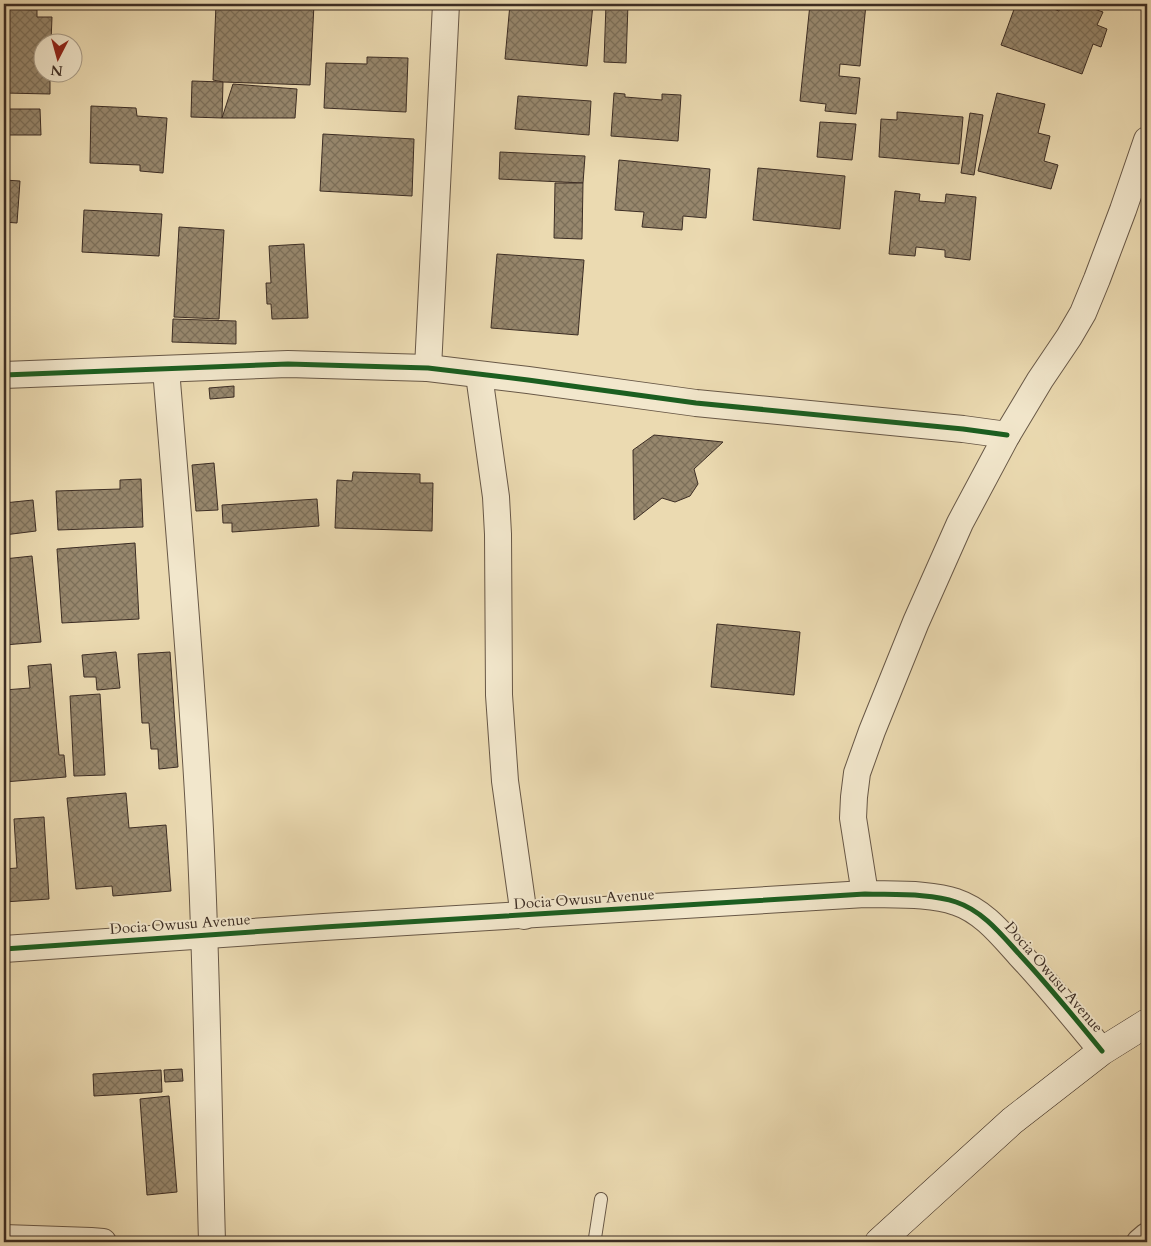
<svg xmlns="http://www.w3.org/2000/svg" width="1151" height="1246" viewBox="0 0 1151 1246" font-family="Cardo,serif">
	<defs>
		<pattern id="building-cross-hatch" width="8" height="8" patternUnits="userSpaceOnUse" patternTransform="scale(1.25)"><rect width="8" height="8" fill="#97876d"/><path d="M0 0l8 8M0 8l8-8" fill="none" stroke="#7c6f59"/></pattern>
	</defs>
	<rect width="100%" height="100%" fill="#ebdab1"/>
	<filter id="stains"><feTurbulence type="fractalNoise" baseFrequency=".004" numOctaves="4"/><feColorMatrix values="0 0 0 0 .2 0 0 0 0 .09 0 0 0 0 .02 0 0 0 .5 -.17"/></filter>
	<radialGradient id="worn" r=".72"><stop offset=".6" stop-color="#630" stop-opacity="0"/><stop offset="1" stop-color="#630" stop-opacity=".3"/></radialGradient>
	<g fill="url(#building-cross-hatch)" stroke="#3c2d24">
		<path d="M 216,4 L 314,4 L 310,85 L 223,82 L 213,80 Z"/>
		<path d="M 510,4 L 593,4 L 587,66 L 505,59 Z"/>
		<path d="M 606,4 L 628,4 L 626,63 L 604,62 Z"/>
		<path d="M 810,4 L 840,5 L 840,4 L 866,4 L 860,66 L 840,64 L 839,76 L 860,78 L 856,114 L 825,111 L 826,104 L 800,101 Z"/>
		<path d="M 1016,4 L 1053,4 L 1051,8 L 1059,11 L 1061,4 L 1080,4 L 1103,12 L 1097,25 L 1107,29 L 1101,47 L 1093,44 L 1082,74 L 1001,45 Z"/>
		<path d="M 4,9 L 37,10 L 37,17 L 52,17 L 51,42 L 42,42 L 42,72 L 50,72 L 50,94 L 4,93 Z"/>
		<path d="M 367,57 L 408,58 L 406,112 L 324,108 L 326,63 L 367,64 Z"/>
		<path d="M 192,81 L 223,82 L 222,118 L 191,117 Z"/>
		<path d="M 233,84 L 297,89 L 295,118 L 222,118 Z"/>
		<path d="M 614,93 L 625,94 L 625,97 L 662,100 L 662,94 L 681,95 L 678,141 L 611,136 Z"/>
		<path d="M 997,93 L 1045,104 L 1038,133 L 1050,136 L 1044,161 L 1058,165 L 1051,189 L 978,171 Z"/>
		<path d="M 518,96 L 591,101 L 589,135 L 515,129 Z"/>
		<path d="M 91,106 L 136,108 L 137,116 L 167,118 L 163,173 L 140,171 L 140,165 L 90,163 Z"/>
		<path d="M 4,109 L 40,109 L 41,135 L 4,135 Z"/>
		<path d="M 897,112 L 963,117 L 959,164 L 879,157 L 881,119 L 897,120 Z"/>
		<path d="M 970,113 L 983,115 L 974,175 L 961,173 Z"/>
		<path d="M 820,122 L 856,124 L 852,160 L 817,157 Z"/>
		<path d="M 323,134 L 414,139 L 412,196 L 320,191 Z"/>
		<path d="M 500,152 L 585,156 L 583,183 L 499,179 Z"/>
		<path d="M 619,160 L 710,169 L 706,218 L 683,216 L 682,230 L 642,227 L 644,212 L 615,210 Z"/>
		<path d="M 758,168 L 845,176 L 840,229 L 753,220 Z"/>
		<path d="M 4,180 L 20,181 L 17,223 L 4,222 Z"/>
		<path d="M 555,183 L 583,183 L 582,239 L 554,238 Z"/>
		<path d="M 895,191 L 920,194 L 919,201 L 945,203 L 946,194 L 976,197 L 970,260 L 945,257 L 945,250 L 916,247 L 915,256 L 889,254 Z"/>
		<path d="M 84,210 L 162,214 L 159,256 L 82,252 Z"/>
		<path d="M 179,227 L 224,230 L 219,319 L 174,317 Z"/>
		<path d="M 304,244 L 308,318 L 272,319 L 271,304 L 267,304 L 266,283 L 271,283 L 269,246 Z"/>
		<path d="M 497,254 L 584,260 L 578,335 L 491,328 Z"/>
		<path d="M 173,319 L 236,321 L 236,344 L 172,342 Z"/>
		<path d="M 234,386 L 234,397 L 210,399 L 209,388 Z"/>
		<path d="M 654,435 L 723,442 L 694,469 L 698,484 L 690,496 L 675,502 L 662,498 L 634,520 L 633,450 Z"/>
		<path d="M 214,463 L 218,510 L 196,511 L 192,465 Z"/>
		<path d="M 353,472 L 420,474 L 420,483 L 433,483 L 432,531 L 335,528 L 337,480 L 352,481 Z"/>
		<path d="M 141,479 L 143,527 L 58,530 L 56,491 L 120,489 L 120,480 Z"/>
		<path d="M 317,499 L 319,526 L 232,532 L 232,523 L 223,523 L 222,505 Z"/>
		<path d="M 33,500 L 36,531 L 4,535 L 4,503 Z"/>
		<path d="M 135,543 L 139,619 L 62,623 L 57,549 Z"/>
		<path d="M 32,556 L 41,642 L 4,645 L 4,559 Z"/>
		<path d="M 717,624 L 800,632 L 794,695 L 711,687 Z"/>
		<path d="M 116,652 L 120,688 L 97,690 L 96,677 L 84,677 L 82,655 Z"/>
		<path d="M 170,652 L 178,767 L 159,769 L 158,749 L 151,749 L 149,723 L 142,723 L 138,654 Z"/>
		<path d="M 51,664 L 59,755 L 64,755 L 66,777 L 4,782 L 4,690 L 30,688 L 28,666 Z"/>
		<path d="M 100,694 L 105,775 L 74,776 L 70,696 Z"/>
		<path d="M 126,793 L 129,828 L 166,825 L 171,891 L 113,896 L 112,886 L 76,889 L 67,798 Z"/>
		<path d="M 44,817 L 49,899 L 4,902 L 4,869 L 17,868 L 14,819 Z"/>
		<path d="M 182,1069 L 183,1081 L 165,1082 L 164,1070 Z"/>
		<path d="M 161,1070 L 162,1092 L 94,1096 L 93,1074 Z"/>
		<path d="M 169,1096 L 177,1192 L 147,1195 L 140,1099 Z"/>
	</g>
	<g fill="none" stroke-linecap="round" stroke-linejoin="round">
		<g stroke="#685847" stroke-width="14">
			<path id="lane" d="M 593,1242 L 595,1238 L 601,1199"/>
		</g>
		<g stroke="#685847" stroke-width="28">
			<g id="street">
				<path d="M 428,368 L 446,4"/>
				<path d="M 166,369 C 178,516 191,664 199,811 C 207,955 208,1099 212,1242"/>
				<path d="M 4,375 L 288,364 L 428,368 L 528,380 L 696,403 L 963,429 L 1007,435"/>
				<path d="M 479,375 L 496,497 L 498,534 L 499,695 L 505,781 L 524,916"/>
				<path d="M 865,894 L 853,818 L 854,797 L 857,773 L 872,731 L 916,622 L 960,523 L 1007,435 L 1040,380 L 1069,337 L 1083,313 L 1097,279 L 1123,210 L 1147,140"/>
				<path d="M 4,949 L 324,927 L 865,894 C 892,895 931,893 956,902 C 983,911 1001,934 1020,955 C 1049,986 1075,1018 1102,1051"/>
				<path d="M 4,1238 L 91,1241 L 103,1242"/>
				<path d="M 1140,1242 L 1147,1236"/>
			</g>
		</g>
		<g stroke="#3c2d24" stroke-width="29">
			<path id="secondary" d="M 879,1242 L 1012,1121 L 1102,1051 L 1147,1023"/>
		</g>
		<use href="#lane" stroke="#f2e7cc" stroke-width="12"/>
		<use href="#street" stroke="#f2e7cc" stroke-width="26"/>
		<use href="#secondary" stroke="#f2e7cc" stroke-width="28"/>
		<g stroke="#f2e7cc" stroke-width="8">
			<g id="cycleway">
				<path d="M 4,375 L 288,364 L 428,368 L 528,380 L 696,403 L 963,429 L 1007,435"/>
				<path d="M 4,949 L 324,927 L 865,894 C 892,895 931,893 956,902 C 983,911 1001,934 1020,955 C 1049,986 1075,1018 1102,1051"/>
			</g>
		</g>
		<use href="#cycleway" stroke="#1b5e20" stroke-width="5"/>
	</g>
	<g text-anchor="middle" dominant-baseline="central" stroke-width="4" stroke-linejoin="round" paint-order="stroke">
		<g font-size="15" fill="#3c2d24" stroke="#f2e7cc">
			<text transform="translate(584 899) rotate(-4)">Docia Owusu Avenue</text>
			<text transform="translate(180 924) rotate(-4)">Docia Owusu Avenue</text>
			<text transform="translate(1054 977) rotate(49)">Docia Owusu Avenue</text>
		</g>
	</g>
	<rect width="1151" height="1246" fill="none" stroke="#ebdab1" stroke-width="20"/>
	<rect x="5" y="5" width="1141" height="1236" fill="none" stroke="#3c2d24" stroke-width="2.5"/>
	<rect x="10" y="10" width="1131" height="1226" fill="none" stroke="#3c2d24"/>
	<g transform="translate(58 58) rotate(186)"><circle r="24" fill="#f2e7cc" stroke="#a99d89"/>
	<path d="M0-4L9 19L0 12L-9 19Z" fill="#8f2418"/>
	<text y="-8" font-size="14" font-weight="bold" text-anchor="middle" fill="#3c2d24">N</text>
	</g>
	<rect width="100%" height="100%" filter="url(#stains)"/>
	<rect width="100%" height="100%" fill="url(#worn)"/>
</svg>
